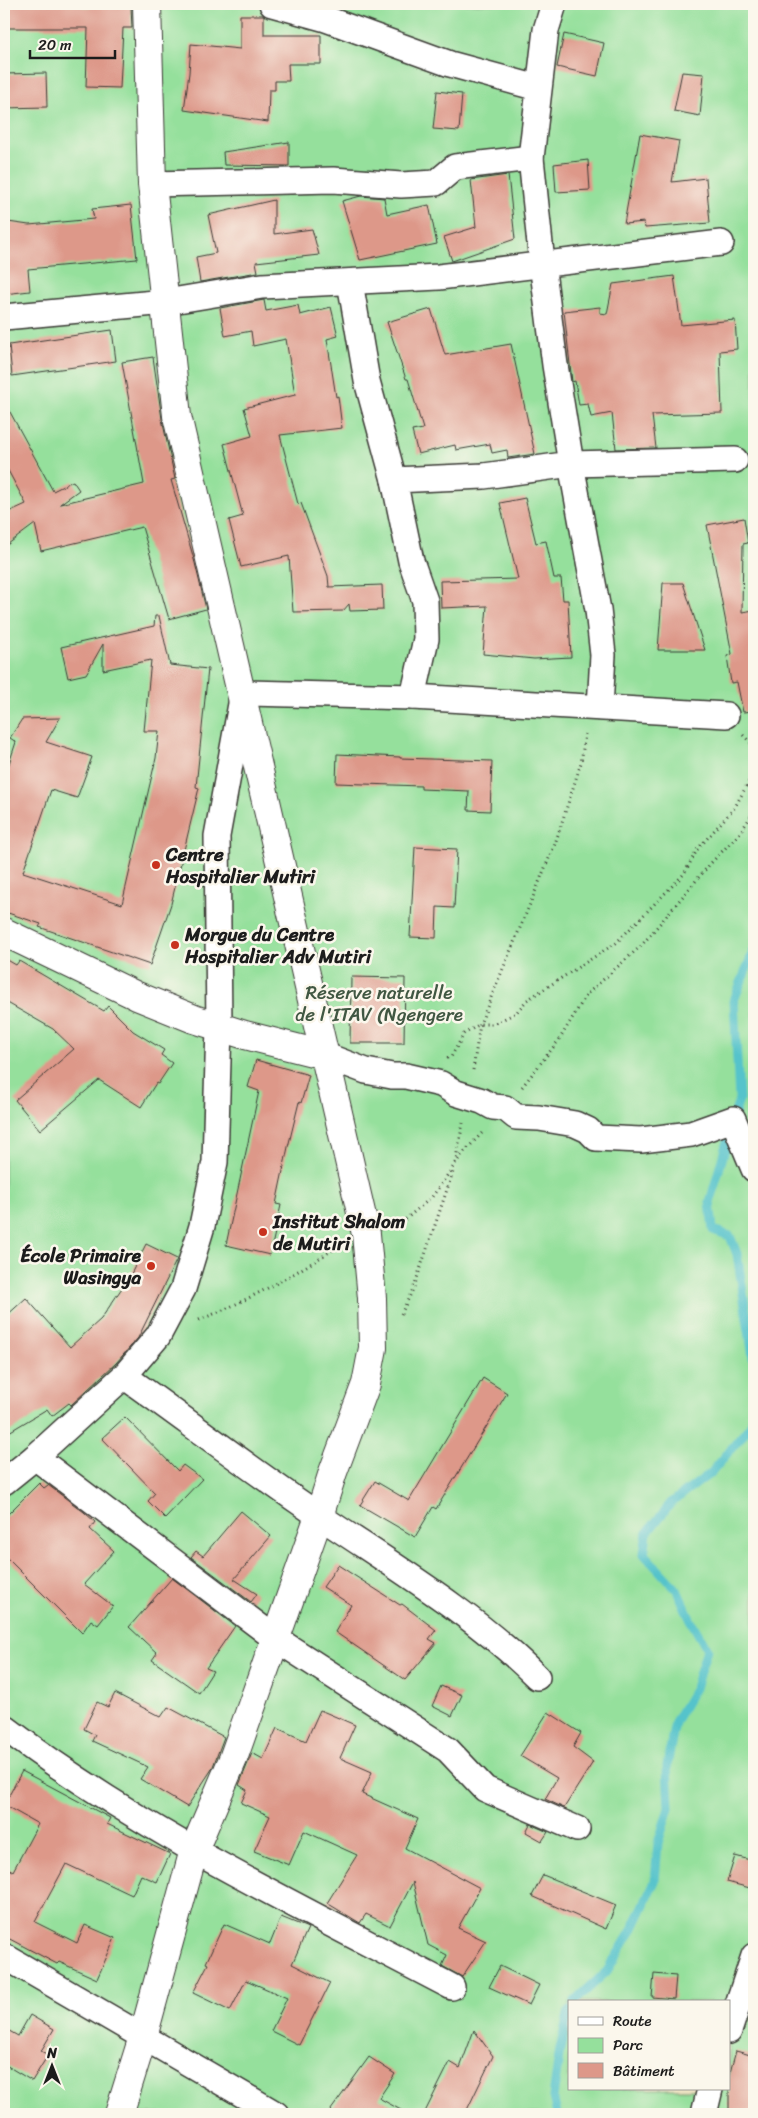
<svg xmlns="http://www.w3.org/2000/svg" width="758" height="2118" viewBox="0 0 758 2118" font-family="Sriracha,sans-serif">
	<rect width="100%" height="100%" fill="#fbf7ec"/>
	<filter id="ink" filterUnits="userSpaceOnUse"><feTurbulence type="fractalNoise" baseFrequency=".02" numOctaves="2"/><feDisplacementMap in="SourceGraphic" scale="10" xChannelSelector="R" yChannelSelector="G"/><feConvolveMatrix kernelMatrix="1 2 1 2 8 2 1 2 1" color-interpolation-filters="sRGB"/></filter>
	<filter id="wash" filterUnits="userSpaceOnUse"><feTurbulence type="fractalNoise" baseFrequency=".0096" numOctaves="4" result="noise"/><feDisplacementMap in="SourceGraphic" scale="20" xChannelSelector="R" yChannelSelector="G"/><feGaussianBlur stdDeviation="1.12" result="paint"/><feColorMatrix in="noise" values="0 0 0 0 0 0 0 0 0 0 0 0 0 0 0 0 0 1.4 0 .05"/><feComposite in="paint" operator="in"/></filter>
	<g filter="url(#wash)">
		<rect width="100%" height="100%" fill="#ebe1c0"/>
		<path fill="#95e09c" stroke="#587e5c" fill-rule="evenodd" d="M 4,4 L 754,4 L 754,2114 L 4,2114 ZM 569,2002 L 729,2002 L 729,2089 L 569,2089 Z"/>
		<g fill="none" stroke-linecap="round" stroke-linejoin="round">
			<g stroke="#55c3cb" stroke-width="9">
				<path d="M 754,950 L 734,1000 L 739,1099 L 710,1202 L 713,1230 L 730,1236 L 737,1254 L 754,1363"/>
				<path d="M 574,2002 L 607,1971 L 631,1932 L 655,1881 L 658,1843 L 669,1808 L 667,1766 L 675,1722 L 695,1688 L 707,1649 L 692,1623 L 677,1590 L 644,1554 L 647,1533 L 671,1503 L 712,1472 L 750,1426 L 754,1417"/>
				<path d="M 557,2114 L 553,2097 L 560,2049 L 569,2011"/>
			</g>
		</g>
		<g id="blocks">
			<g fill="#dd9889">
				<path d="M 4,4 L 83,4 L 82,7 L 131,7 L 132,28 L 123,28 L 120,88 L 86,87 L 88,28 L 4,28 Z"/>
				<path d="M 240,15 L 264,15 L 264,35 L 321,35 L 321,64 L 288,64 L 289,81 L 275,81 L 275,90 L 269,90 L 268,122 L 184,110 L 189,73 L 191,44 L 240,49 Z"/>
				<path d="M 564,34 L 604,43 L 597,76 L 557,67 Z"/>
				<path d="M 682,72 L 704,74 L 700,116 L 674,111 Z"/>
				<path d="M 46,73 L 47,107 L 4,108 L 4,74 Z"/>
				<path d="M 437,91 L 462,94 L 459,131 L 433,129 Z"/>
				<path d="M 640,134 L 679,141 L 672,182 L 706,178 L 710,223 L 645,228 L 644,222 L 624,224 Z"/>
				<path d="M 289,142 L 289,166 L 224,165 L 223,152 Z"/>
				<path d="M 588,160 L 590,190 L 556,192 L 554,164 Z"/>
				<path d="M 508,175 L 515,239 L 452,261 L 444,237 L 476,227 L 471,180 Z"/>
				<path d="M 361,196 L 384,198 L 387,214 L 429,205 L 437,244 L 360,260 L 342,201 Z"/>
				<path d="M 274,200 L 274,234 L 312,229 L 319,255 L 256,262 L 258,272 L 200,282 L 196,257 L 216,253 L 208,215 Z"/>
				<path d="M 131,205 L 137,259 L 28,269 L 30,291 L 4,294 L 4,254 L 8,222 L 29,225 L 94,219 L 92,209 Z"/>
				<path d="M 674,276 L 681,325 L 735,320 L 737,349 L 720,351 L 722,413 L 652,415 L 656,448 L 616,449 L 612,413 L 591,417 L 588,404 L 579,405 L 575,381 L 572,382 L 564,311 L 600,307 L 600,313 L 607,314 L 613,284 Z"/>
				<path d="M 264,300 L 266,311 L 298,305 L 300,315 L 331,307 L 338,336 L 327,339 L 336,397 L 338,396 L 342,428 L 280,435 L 298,504 L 301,503 L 328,576 L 329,587 L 382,585 L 383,610 L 350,611 L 349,604 L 343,611 L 293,612 L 289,556 L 241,567 L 229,520 L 243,516 L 224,444 L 252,436 L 244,408 L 295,395 L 286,339 L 253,346 L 251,331 L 225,336 L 220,308 Z"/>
				<path d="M 431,309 L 445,355 L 511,344 L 535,454 L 508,458 L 507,450 L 492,453 L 490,444 L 456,450 L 455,445 L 418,454 L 412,431 L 423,429 L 408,379 L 406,379 L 387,322 Z"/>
				<path d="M 112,330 L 116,361 L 12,376 L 9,345 Z"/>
				<path d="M 153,357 L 162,419 L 175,479 L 171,480 L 195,563 L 206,609 L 169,619 L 142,527 L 41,551 L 35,524 L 4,547 L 4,514 L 26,504 L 4,463 L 4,401 L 53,491 L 73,481 L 79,490 L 60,504 L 144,484 L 122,362 Z"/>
				<path d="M 525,498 L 536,543 L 546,541 L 554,578 L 561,578 L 563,600 L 568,600 L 571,657 L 534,659 L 483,654 L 487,606 L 441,608 L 440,581 L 518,579 L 500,503 Z"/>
				<path d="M 744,518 L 748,543 L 743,544 L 742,612 L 754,610 L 754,711 L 743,712 L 737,682 L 731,683 L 727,656 L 732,654 L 707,525 Z"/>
				<path d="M 663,583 L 683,583 L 705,650 L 658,650 Z"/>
				<path d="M 155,616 L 159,616 L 170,665 L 208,669 L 196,787 L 199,788 L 171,904 L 150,965 L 39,927 L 41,924 L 8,913 L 7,916 L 4,915 L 4,779 L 16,742 L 10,738 L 22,719 L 60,718 L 46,742 L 92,757 L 77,798 L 51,790 L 23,872 L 122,904 L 156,758 L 159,731 L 144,731 L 151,660 L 103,670 L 103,644 L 86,674 L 68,678 L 61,647 L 154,626 Z"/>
				<path d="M 337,754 L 400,757 L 400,758 L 492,761 L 490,811 L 468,810 L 469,791 L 421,789 L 421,786 L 336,783 Z"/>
				<path d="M 415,847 L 457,849 L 454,908 L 437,907 L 436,938 L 410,937 Z"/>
				<path d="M 4,958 L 16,965 L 19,961 L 104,1011 L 108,1006 L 133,1031 L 164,1050 L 161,1055 L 172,1063 L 158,1084 L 156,1083 L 141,1107 L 99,1080 L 40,1130 L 15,1100 L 74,1049 L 53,1029 L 4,1001 Z"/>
				<path d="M 351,977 L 405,978 L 404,1043 L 350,1043 Z"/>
				<path d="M 256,1060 L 309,1075 L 301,1103 L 299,1102 L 288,1147 L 276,1204 L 281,1205 L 270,1255 L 226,1245 L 259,1091 L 248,1087 Z"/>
				<path d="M 146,1244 L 177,1259 L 138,1338 L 116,1363 L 71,1405 L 69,1403 L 52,1416 L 47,1409 L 4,1435 L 4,1318 L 26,1298 L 70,1347 L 101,1319 L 130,1276 Z"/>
				<path d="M 483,1378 L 507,1393 L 436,1509 L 433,1507 L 415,1537 L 360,1505 L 375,1481 L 409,1501 Z"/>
				<path d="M 125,1417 L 178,1471 L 183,1465 L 202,1479 L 165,1518 L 148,1501 L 155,1493 L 102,1438 Z"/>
				<path d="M 39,1483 L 44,1488 L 48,1485 L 84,1512 L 95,1522 L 90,1529 L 114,1551 L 84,1584 L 113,1606 L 98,1625 L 91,1620 L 82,1633 L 4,1555 L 4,1518 Z"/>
				<path d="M 241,1511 L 271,1536 L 234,1579 L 257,1594 L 251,1602 L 191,1557 L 196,1551 L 203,1556 Z"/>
				<path d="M 338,1565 L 400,1605 L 402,1604 L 436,1630 L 429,1639 L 436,1643 L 405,1680 L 335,1632 L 351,1605 L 323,1587 Z"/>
				<path d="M 172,1578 L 235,1626 L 206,1668 L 213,1671 L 199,1693 L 152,1660 L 157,1653 L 129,1627 Z"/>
				<path d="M 441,1686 L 462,1695 L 452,1716 L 432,1706 Z"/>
				<path d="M 115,1693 L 161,1717 L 168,1707 L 224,1737 L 212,1769 L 187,1807 L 140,1779 L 148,1767 L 92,1741 L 95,1735 L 84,1729 L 97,1702 L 108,1707 Z"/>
				<path d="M 320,1710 L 355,1725 L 340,1758 L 372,1772 L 362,1794 L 418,1819 L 405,1848 L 480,1888 L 458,1928 L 486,1941 L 462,1977 L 442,1966 L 447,1955 L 428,1945 L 413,1882 L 390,1926 L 366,1914 L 360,1923 L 327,1903 L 357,1855 L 304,1831 L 289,1865 L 254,1851 L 270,1816 L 241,1803 L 247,1790 L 239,1785 L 252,1753 L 263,1759 L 277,1728 L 306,1741 Z"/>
				<path d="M 548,1712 L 581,1733 L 573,1747 L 593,1762 L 564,1808 L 545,1799 L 557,1778 L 520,1756 Z"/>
				<path d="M 22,1771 L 110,1818 L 107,1824 L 170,1854 L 157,1882 L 141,1875 L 132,1895 L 66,1864 L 35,1922 L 77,1943 L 85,1925 L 115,1938 L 97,1979 L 59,1962 L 57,1964 L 4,1936 L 4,1866 L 13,1871 L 38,1824 L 4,1805 Z"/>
				<path d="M 530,1824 L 548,1832 L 542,1841 L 526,1832 Z"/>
				<path d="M 735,1856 L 754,1861 L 754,1871 L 750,1888 L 727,1882 Z"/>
				<path d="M 543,1875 L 616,1905 L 606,1929 L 532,1896 Z"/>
				<path d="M 281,1917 L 308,1928 L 292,1964 L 330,1983 L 299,2045 L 271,2031 L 287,1998 L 246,1980 L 230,2011 L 193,1993 L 208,1964 L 206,1963 L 224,1924 L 270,1944 Z"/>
				<path d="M 500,1966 L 539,1985 L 529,2005 L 489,1987 Z"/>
				<path d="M 654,1974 L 676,1976 L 674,1999 L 652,1997 Z"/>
				<path d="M 30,2015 L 54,2029 L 41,2051 L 48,2055 L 32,2081 L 4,2064 L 4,2028 L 18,2036 Z"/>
				<path d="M 474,2030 L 493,2056 L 465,2114 L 424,2114 L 450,2062 L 460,2068 Z"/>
				<path d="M 736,2051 L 754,2056 L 754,2114 L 729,2114 L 729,2076 Z"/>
				<path d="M 369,2057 L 395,2074 L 379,2098 L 408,2114 L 328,2114 Z"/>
			</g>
		</g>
	</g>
	<g filter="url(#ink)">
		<use href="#blocks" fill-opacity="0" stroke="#3b3a35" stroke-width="1"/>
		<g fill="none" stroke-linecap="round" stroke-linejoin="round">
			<g stroke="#3b3a35" stroke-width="28">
				<g id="street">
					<path d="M 272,4 L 326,19 L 450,64 L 538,88"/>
					<path d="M 554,4 L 546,30 L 531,158 L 542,263 L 555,365 L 571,464 L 598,610 L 603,655 L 600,707"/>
					<path d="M 152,184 L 333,180 L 401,185 L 436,183 L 455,167 L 531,158"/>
					<path d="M 350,282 L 367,381 L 394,480"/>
					<path d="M 4,317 L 166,302 L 262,286 L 439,277 L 721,243"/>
					<path d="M 413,697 L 426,639 L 425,601 L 411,561 L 394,480 L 484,476 L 571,464 L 735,460"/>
					<path d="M 324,1055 L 366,1071 L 392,1076 L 406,1076 L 441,1084 L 456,1093 L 482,1101 L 493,1107 L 505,1108 L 516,1117 L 539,1118 L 575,1124 L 588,1130 L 596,1138 L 641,1140 L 691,1134 L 733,1119 L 754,1169"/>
					<path d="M 124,1376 C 190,1423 254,1472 321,1517 C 395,1567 474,1614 537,1677"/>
					<path d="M 35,1457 L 276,1639 L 448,1750 L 485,1789 L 577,1829"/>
					<path d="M 4,1482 L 35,1457 L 124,1376 L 158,1336 L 183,1289 L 202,1226 L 215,1162 L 219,1027 L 217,836 L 243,693 L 413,697 L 726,715"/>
					<path d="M 4,1727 C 142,1832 300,1907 452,1987"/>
					<path d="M 4,1956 L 276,2114"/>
					<path d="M 729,2031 L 754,1956"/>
					<path d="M 704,2114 L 710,2089"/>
				</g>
			</g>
			<g stroke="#3b3a35" stroke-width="30">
				<g id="secondary">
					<path d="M 4,932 L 137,996 L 194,1019 L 245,1035 L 324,1055"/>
					<path d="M 119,2114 L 143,2037 L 194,1850 L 233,1759 L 319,1516 L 333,1472 L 366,1384 L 373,1348 L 372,1298 L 366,1234 L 177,416 L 152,184 L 147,4"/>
				</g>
			</g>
			<g stroke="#3b3a35" stroke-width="3" stroke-dasharray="1 4" stroke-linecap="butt">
				<path d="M 743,735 L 754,746"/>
				<path d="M 447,1058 L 451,1057 L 464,1034 L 480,1024 L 493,1024 L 516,1013 L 527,1000 L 616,943 L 684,874 L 697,850 L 735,807 L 754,772"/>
				<path d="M 473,1070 L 480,1024 L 555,844 L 581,763 L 585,734"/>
				<path d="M 522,1087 L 559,1040 L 587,994 L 641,946 L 710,864 L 739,834 L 754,812"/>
				<path d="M 455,1163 L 463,1123"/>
				<path d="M 394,1229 L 432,1197 L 463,1153 L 484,1131"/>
				<path d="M 401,1314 L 414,1287 L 454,1169"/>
				<path d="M 199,1320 C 250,1300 293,1275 339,1246"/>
			</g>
			<use href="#street" stroke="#fff" stroke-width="25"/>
			<use href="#secondary" stroke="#fff" stroke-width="28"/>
		</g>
	</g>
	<g fill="#c8321e" stroke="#fbf7ec" stroke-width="2">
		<circle cx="156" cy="865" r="5"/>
		<circle cx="175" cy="945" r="5"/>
		<circle cx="263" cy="1232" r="5"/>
		<circle cx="151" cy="1266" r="5"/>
	</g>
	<g text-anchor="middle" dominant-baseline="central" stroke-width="5" stroke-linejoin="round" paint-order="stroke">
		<g font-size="19" font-weight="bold" fill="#1c1c1c" stroke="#fbf7ec" text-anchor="start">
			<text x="166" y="854">Centre<tspan x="166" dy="22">Hospitalier Mutiri</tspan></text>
			<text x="185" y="934">Morgue du Centre<tspan x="185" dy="22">Hospitalier Adv Mutiri</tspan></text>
			<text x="273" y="1221">Institut Shalom<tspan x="273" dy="22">de Mutiri</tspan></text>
			<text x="141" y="1255" text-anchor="end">École Primaire<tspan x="141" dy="22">Wasingya</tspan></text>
		</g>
		<g font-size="19" fill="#405742" stroke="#fbf7ec">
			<text x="379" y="992">Réserve naturelle<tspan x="379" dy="22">de l'ITAV (Ngengere</tspan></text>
		</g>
	</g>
	<rect width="758" height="2118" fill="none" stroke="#fbf7ec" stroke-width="20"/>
	<rect x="568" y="2000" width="162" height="90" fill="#fbf7ec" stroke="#a29f99"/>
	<rect x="578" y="2017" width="25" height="8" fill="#ffffff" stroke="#a29f99"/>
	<text x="613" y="2026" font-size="15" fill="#1c1c1c">Route</text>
	<rect x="578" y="2038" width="25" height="15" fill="#95e09c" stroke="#a29f99"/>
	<text x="613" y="2050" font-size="15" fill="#1c1c1c">Parc</text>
	<rect x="578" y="2063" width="25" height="15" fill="#dd9889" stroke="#a29f99"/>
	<text x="613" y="2076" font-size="15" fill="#1c1c1c">Bâtiment</text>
	<g transform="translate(52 2066)" stroke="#fbf7ec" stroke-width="4" paint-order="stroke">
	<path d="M0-4L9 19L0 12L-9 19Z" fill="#1c1c1c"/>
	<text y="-8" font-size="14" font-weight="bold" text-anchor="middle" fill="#1c1c1c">N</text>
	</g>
	<path d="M30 50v8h85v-8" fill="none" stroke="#1c1c1c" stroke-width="2.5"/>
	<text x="38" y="50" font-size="15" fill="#1c1c1c" stroke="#fbf7ec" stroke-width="4" paint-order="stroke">20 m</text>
</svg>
